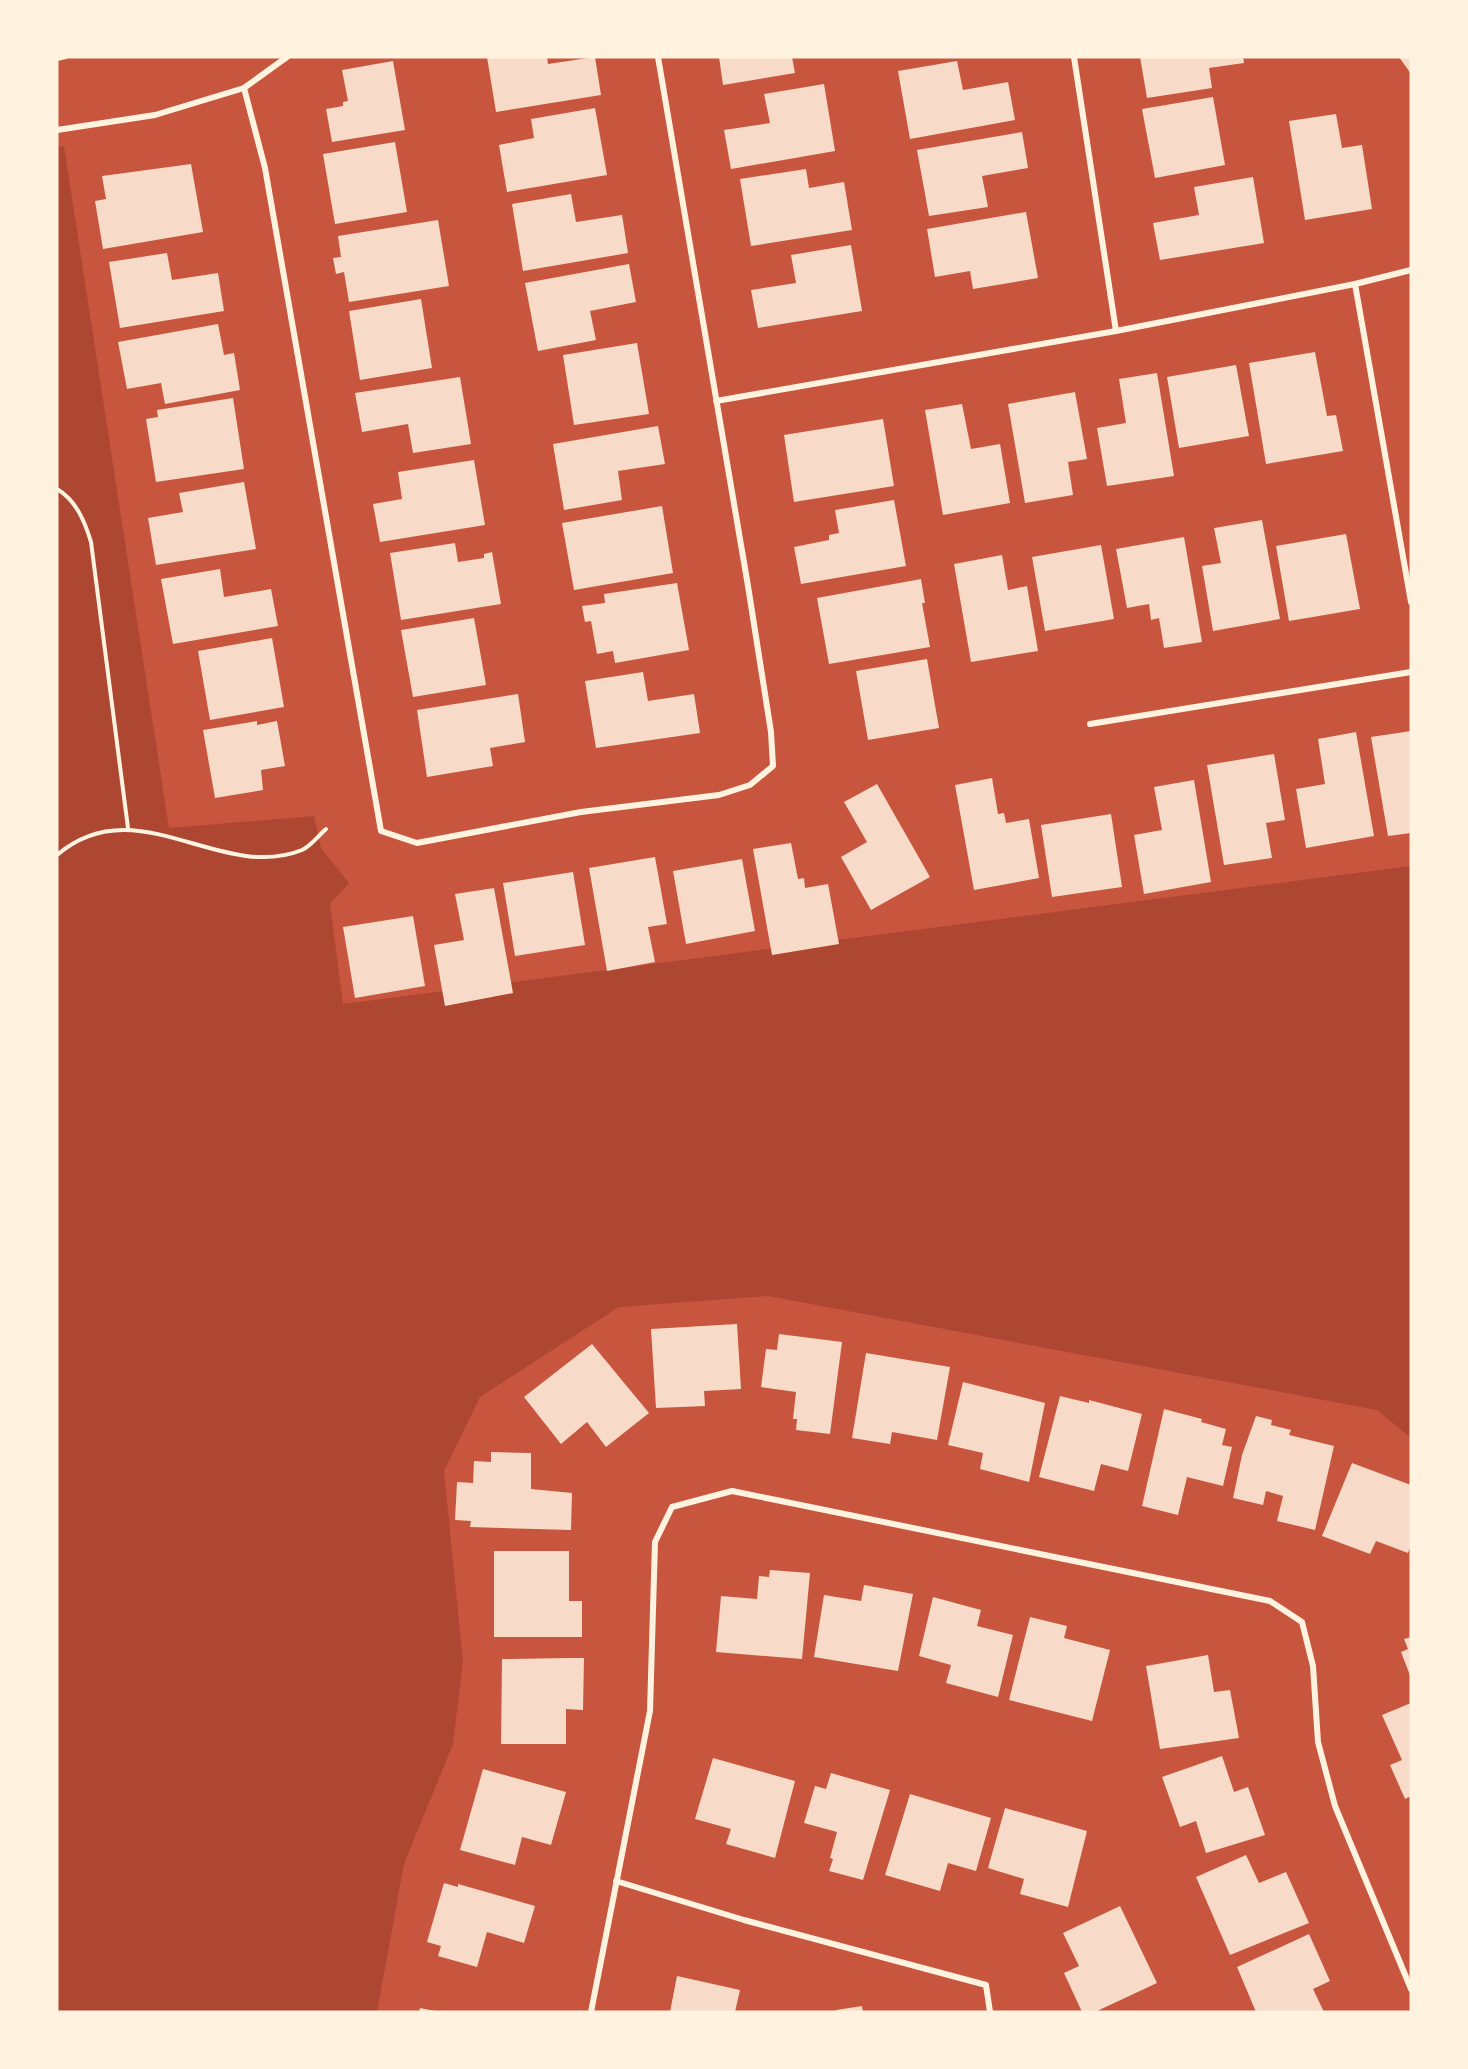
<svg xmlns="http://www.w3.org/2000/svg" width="1468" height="2069" viewBox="0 0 1468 2069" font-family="'Fira Sans Condensed',sans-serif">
	<rect width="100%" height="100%" fill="#c8553d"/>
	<path fill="#ae4732" d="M 64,146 L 169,828 L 314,816 L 321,848 L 349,883 L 330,904 L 343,1004 L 1411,866 L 1411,1438 L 1377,1410 L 768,1296 L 619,1307 L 480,1397 L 444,1471 L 463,1661 L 453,1744 L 404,1864 L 377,2012 L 57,2012 L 57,147 Z"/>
	<g fill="#f7dbc8">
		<path d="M 487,57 L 547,57 L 548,64 L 595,57 L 601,95 L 496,112 Z"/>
		<path d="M 719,57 L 792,57 L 795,73 L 723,85 Z"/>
		<path d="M 1140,57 L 1243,57 L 1244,63 L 1209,68 L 1212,88 L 1147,98 Z"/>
		<path d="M 1399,57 L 1411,57 L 1411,74 Z"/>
		<path d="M 393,61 L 405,130 L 332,142 L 326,109 L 343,106 L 343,102 L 348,101 L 342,70 Z"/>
		<path d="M 957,61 L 963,90 L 1008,82 L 1015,120 L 910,139 L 898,71 Z"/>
		<path d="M 824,84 L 835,151 L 731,169 L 724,130 L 770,123 L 764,94 Z"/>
		<path d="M 1213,97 L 1225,165 L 1155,178 L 1142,109 Z"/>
		<path d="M 595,108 L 607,175 L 507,192 L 499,145 L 534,138 L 531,119 Z"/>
		<path d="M 1336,114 L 1342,148 L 1362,145 L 1372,209 L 1305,220 L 1289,121 Z"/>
		<path d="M 1022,132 L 1028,168 L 982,176 L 988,207 L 929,216 L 917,150 Z"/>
		<path d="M 395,142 L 407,212 L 335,224 L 323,154 Z"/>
		<path d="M 191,164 L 203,232 L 103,249 L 95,201 L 106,199 L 102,176 Z"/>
		<path d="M 806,169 L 809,188 L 844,182 L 852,230 L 751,246 L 740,179 Z"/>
		<path d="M 1253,177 L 1264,243 L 1160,260 L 1153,223 L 1199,215 L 1194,187 Z"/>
		<path d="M 571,194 L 576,222 L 622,215 L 628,253 L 523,271 L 512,204 Z"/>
		<path d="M 1026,212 L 1038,278 L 973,289 L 970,271 L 935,277 L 927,229 Z"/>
		<path d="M 438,220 L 449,286 L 349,302 L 344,272 L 336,274 L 333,258 L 341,257 L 338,236 Z"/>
		<path d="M 851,245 L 862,311 L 758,328 L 751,290 L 796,283 L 791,255 Z"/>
		<path d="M 167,253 L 172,280 L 218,273 L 224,311 L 120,328 L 109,262 Z"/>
		<path d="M 629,264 L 636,302 L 590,311 L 596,340 L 538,351 L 525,283 Z"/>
		<path d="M 421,299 L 432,368 L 360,380 L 349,311 Z"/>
		<path d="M 218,324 L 224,355 L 234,353 L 240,390 L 165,404 L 161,383 L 127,389 L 118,342 Z"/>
		<path d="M 637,343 L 649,414 L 574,425 L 563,355 Z"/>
		<path d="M 1315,352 L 1327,416 L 1336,415 L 1343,451 L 1266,464 L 1249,363 Z"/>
		<path d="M 1236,365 L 1249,436 L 1179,448 L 1167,377 Z"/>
		<path d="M 1157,373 L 1174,476 L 1107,486 L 1097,428 L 1126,423 L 1119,379 Z"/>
		<path d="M 460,377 L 471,444 L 413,453 L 408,424 L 362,432 L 355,393 Z"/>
		<path d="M 1075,392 L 1087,459 L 1068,462 L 1073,495 L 1025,503 L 1008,404 Z"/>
		<path d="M 233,398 L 244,469 L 156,482 L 146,419 L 158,417 L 157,410 Z"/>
		<path d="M 962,404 L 971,449 L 1000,444 L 1010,503 L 943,515 L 925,410 Z"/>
		<path d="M 883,419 L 894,486 L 794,502 L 784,435 Z"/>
		<path d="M 658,426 L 665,464 L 618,471 L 622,500 L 564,510 L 553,444 Z"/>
		<path d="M 474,460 L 485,525 L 380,542 L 373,504 L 402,499 L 398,472 Z"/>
		<path d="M 244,482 L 256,549 L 156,565 L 148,518 L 183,512 L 179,493 Z"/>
		<path d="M 894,500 L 906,566 L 801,584 L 794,547 L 829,540 L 829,535 L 839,533 L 835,510 Z"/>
		<path d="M 662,506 L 673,573 L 574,590 L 562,523 Z"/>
		<path d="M 1262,520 L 1280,619 L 1213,631 L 1202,566 L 1221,563 L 1214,528 Z"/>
		<path d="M 1346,534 L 1360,609 L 1289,621 L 1276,546 Z"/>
		<path d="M 1184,537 L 1202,642 L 1164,648 L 1159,618 L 1151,620 L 1149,604 L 1127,608 L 1116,549 Z"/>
		<path d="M 455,543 L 458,562 L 484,558 L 484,554 L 492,552 L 501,604 L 401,620 L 390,553 Z"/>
		<path d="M 1101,545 L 1114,619 L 1045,631 L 1032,557 Z"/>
		<path d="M 1002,555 L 1008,590 L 1027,586 L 1038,651 L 971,662 L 954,564 Z"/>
		<path d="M 220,569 L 224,597 L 271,589 L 278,626 L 173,644 L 161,579 Z"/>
		<path d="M 921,579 L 925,603 L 922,603 L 930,647 L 829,664 L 817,598 Z"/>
		<path d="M 677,583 L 689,650 L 615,663 L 613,651 L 597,654 L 591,621 L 585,622 L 582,606 L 605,603 L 604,594 Z"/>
		<path d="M 474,618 L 486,685 L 413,697 L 401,630 Z"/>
		<path d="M 272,638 L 284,707 L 210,720 L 198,651 Z"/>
		<path d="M 927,659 L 939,728 L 868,740 L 856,671 Z"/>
		<path d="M 643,672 L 648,701 L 694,694 L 700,733 L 596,748 L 585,681 Z"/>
		<path d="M 518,694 L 525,742 L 490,748 L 493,766 L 427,777 L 417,710 Z"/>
		<path d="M 257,721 L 257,725 L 277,721 L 285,766 L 261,770 L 263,790 L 215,798 L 203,730 Z"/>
		<path d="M 1411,731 L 1411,833 L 1388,836 L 1371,737 Z"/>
		<path d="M 1356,732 L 1374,836 L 1306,848 L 1296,789 L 1325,784 L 1318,739 Z"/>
		<path d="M 1274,754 L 1285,820 L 1266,823 L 1272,858 L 1224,865 L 1207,765 Z"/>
		<path d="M 992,778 L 998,814 L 1004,813 L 1006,823 L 1029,819 L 1039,878 L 974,890 L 955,785 Z"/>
		<path d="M 1194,780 L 1211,882 L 1144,894 L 1134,835 L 1162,830 L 1154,787 Z"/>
		<path d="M 877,784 L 930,877 L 871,910 L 841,857 L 867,842 L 844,802 Z"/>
		<path d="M 1111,814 L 1122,887 L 1052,897 L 1041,825 Z"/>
		<path d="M 791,843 L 798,879 L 804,878 L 805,888 L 828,884 L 839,944 L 772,955 L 753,849 Z"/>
		<path d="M 655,857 L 667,924 L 648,927 L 655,962 L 607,971 L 589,868 Z"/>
		<path d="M 742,859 L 755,931 L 686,944 L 673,871 Z"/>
		<path d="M 573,872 L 585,945 L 515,956 L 503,883 Z"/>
		<path d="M 494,888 L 513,993 L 445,1006 L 434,945 L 464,940 L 455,894 Z"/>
		<path d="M 413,916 L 425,986 L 355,998 L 343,927 Z"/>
		<path d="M 737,1324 L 741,1389 L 704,1391 L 705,1406 L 656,1408 L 651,1329 Z"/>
		<path d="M 779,1334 L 842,1342 L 830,1434 L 796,1430 L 797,1419 L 793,1419 L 796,1392 L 761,1387 L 766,1349 L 777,1350 Z"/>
		<path d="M 592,1344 L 649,1413 L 606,1447 L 587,1422 L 561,1444 L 524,1397 Z"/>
		<path d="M 866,1353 L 950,1367 L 937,1440 L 892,1432 L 890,1444 L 852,1438 Z"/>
		<path d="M 963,1382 L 1045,1403 L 1029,1482 L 980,1469 L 983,1453 L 948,1445 Z"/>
		<path d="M 1060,1396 L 1089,1403 L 1089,1400 L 1142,1414 L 1128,1471 L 1101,1464 L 1094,1491 L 1039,1477 Z"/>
		<path d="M 1164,1409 L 1202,1419 L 1201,1422 L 1226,1429 L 1222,1445 L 1232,1447 L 1223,1486 L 1187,1477 L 1178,1515 L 1142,1506 Z"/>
		<path d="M 1256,1416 L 1272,1420 L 1271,1425 L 1291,1430 L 1289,1435 L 1334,1446 L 1315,1530 L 1277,1521 L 1283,1496 L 1266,1491 L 1263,1505 L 1233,1498 L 1242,1455 Z"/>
		<path d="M 491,1452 L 531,1453 L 531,1489 L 572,1493 L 571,1530 L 470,1527 L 471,1521 L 455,1520 L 457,1482 L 473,1483 L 474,1461 L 491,1462 Z"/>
		<path d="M 1352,1463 L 1411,1485 L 1411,1545 L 1408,1553 L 1376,1541 L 1370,1554 L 1322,1536 Z"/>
		<path d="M 494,1551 L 569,1551 L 569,1601 L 582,1601 L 582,1637 L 494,1637 Z"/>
		<path d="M 770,1570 L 810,1573 L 802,1659 L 716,1652 L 721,1596 L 757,1599 L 759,1576 L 769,1577 Z"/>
		<path d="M 864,1585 L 913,1594 L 898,1671 L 814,1657 L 824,1595 L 861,1601 Z"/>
		<path d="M 933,1597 L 981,1610 L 977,1626 L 1013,1635 L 998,1697 L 946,1683 L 951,1665 L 919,1656 Z"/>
		<path d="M 1030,1617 L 1067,1626 L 1064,1638 L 1110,1650 L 1092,1721 L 1009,1700 Z"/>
		<path d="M 1411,1637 L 1411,1678 L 1401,1652 L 1408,1649 L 1404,1639 Z"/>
		<path d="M 1208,1655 L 1214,1692 L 1230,1690 L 1239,1738 L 1160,1749 L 1146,1666 Z"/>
		<path d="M 570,1658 L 584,1658 L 583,1710 L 566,1709 L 566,1744 L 501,1744 L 502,1659 Z"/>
		<path d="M 1411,1703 L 1411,1796 L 1405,1799 L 1390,1765 L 1402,1760 L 1382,1715 Z"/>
		<path d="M 1222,1756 L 1234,1792 L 1248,1787 L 1265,1835 L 1206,1853 L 1196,1821 L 1180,1827 L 1162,1777 Z"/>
		<path d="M 713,1758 L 795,1781 L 775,1858 L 726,1844 L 731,1829 L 695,1819 Z"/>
		<path d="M 483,1769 L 566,1792 L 551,1845 L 522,1837 L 515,1865 L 460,1850 Z"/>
		<path d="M 831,1773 L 890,1790 L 863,1880 L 829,1871 L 833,1859 L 830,1858 L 837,1832 L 804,1823 L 815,1786 L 826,1789 Z"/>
		<path d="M 910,1794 L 991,1818 L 976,1871 L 948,1863 L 940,1891 L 885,1875 Z"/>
		<path d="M 1005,1808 L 1087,1831 L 1068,1907 L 1020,1894 L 1024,1879 L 988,1868 Z"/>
		<path d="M 1246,1855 L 1259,1883 L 1286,1872 L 1309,1923 L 1230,1955 L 1196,1877 Z"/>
		<path d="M 444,1883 L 458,1887 L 458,1884 L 535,1906 L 524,1943 L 487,1932 L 477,1967 L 438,1956 L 441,1946 L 427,1942 Z"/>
		<path d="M 1120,1906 L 1157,1983 L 1095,2012 L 1082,2012 L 1064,1973 L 1079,1966 L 1063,1933 Z"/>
		<path d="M 1309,1934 L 1330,1981 L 1313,1989 L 1324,2012 L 1256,2012 L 1237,1967 Z"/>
		<path d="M 677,1976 L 740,1990 L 735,2012 L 670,2012 Z"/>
		<path d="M 862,2006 L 863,2012 L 836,2012 L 836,2010 Z"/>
		<path d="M 420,2008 L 435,2011 L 435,2012 L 419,2012 Z"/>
	</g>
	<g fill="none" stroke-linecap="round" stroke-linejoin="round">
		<g stroke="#fff3e0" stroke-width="4">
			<path d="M 57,59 L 66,57"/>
			<path d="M 57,489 C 76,500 85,522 91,542 L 128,828"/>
			<path d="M 57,855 C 137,787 220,883 302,850 C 311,846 319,835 326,829"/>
		</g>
		<g stroke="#fff3e0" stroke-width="6">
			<path d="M 1074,57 L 1116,331"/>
			<path d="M 244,88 L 265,168 L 381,831 L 417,843 L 581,812 L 719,795 L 750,785 L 773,766 L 771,732 L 748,586 L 658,57"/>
			<path d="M 57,130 L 155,115 L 244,88 L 287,57"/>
			<path d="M 1355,284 L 1411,602"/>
			<path d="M 716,401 L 1116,331 L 1355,284 L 1411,270"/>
			<path d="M 1090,724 L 1411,672"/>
			<path d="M 616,1881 L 744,1920 L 986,1985 L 990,2012"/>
			<path d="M 591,2012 L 650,1711 L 655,1542 L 672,1507 L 732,1491 L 1270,1601 L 1302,1622 L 1313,1666 L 1318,1742 L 1335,1806 L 1411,1989"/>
		</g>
	</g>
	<rect width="1468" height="2069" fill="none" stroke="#fff3e0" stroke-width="117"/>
</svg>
